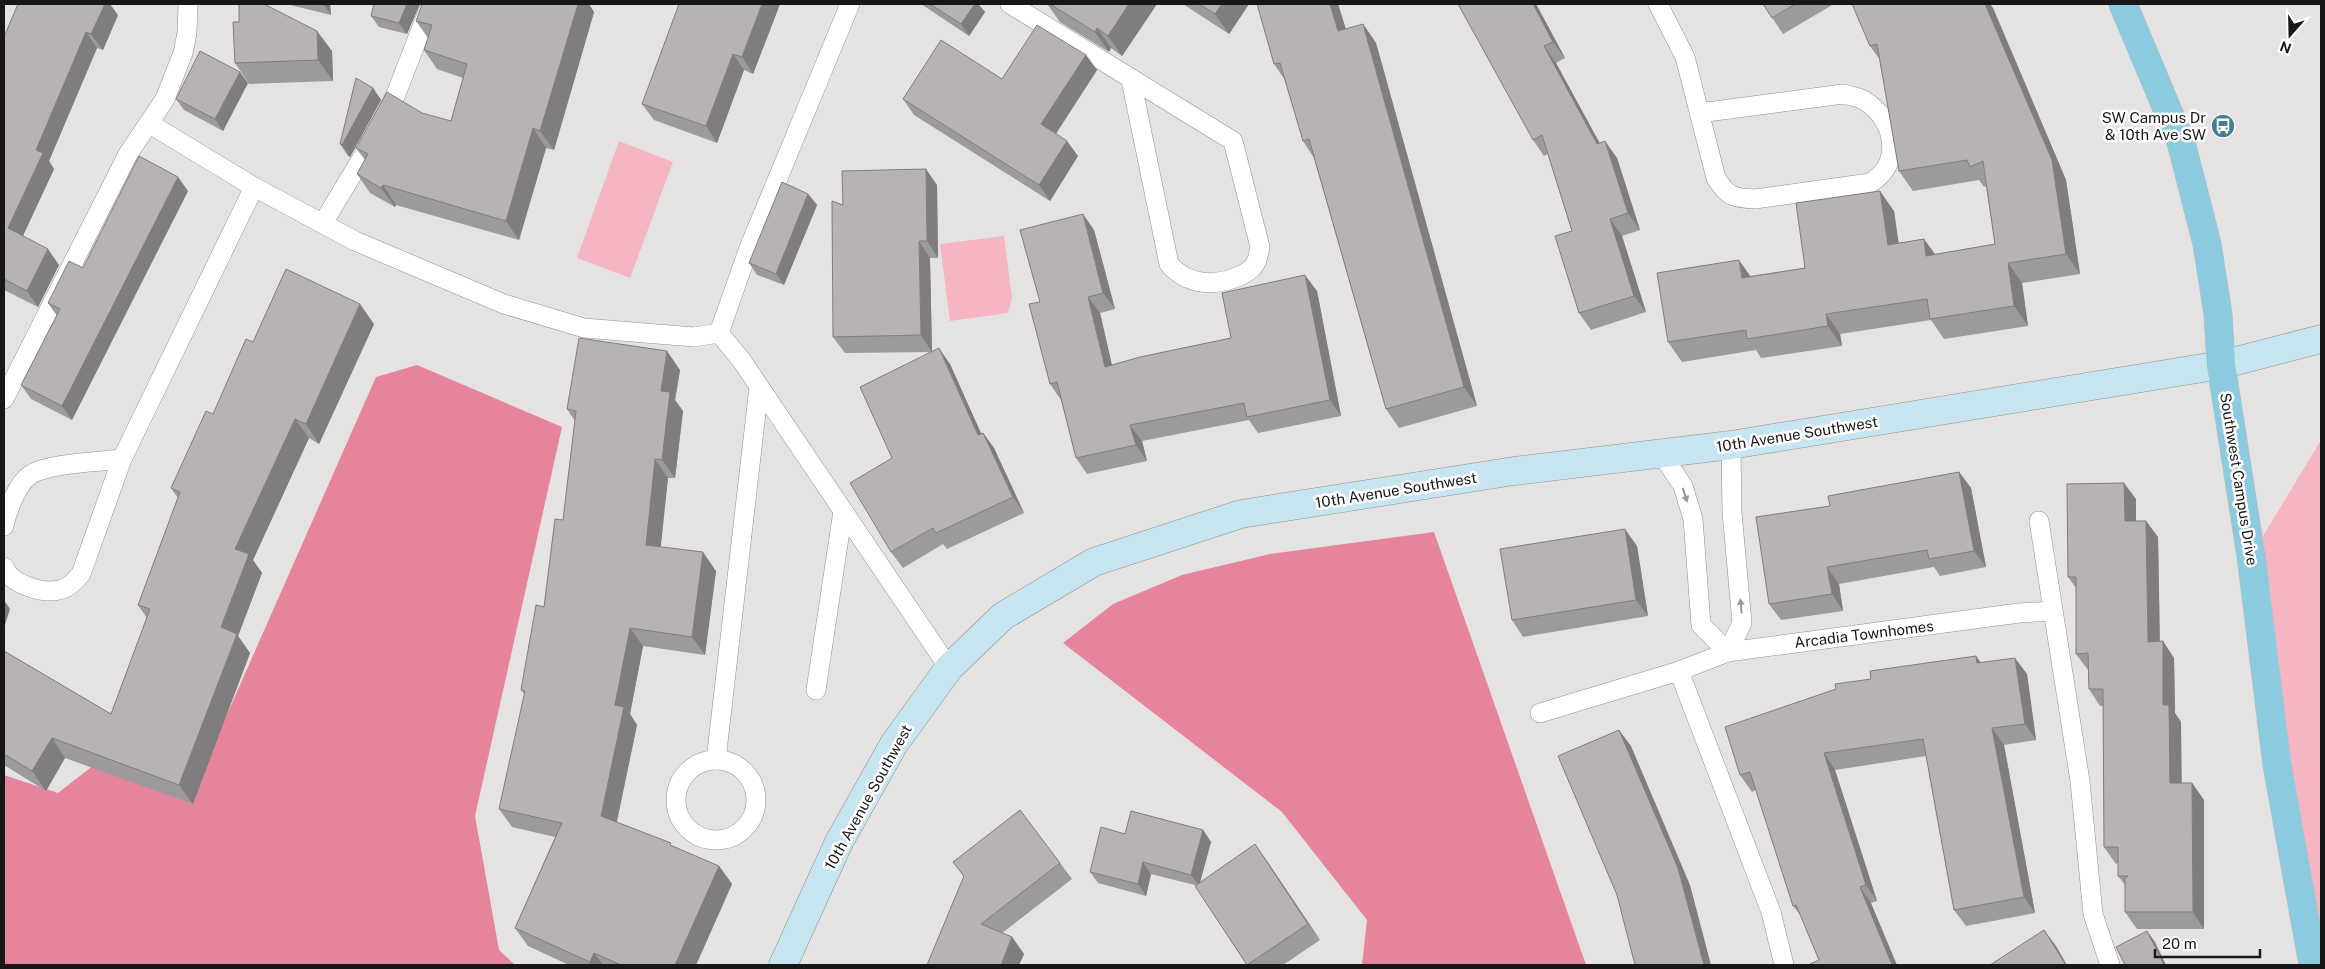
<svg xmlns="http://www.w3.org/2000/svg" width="2325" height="969" viewBox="0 0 2325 969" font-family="'Public Sans',sans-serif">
	<rect width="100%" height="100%" fill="#e5e2e2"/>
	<g fill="#f6b5c2">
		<path d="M 619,141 L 673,162 L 630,278 L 577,258 Z"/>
		<path d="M 1004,236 L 1012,298 L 1008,313 L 950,321 L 940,244 Z"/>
		<path d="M 2321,440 L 2321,965 L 2251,556 Z"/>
	</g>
	<g fill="#e6849b">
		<path d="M 417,365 L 562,427 L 475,816 L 499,950 L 515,965 L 4,965 L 4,775 L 58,793 L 108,754 L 225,719 L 376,377 Z"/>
		<path d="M 1434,532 L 1586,965 L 1362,965 L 1367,920 L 1282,812 L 1063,643 L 1113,604 L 1182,575 L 1270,554 Z"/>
	</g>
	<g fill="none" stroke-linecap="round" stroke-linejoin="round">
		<g stroke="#938f90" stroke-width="20">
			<g id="lane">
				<path d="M 1010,4 L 1233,141 L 1260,247 C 1259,252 1258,258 1256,262 C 1254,268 1247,272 1242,275 C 1216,287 1188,286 1169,264 L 1131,80"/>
				<path d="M 1658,4 L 1685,57 L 1716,178 C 1728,197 1733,198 1755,199 L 1870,183 C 1903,164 1896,120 1865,101 C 1859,97 1850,96 1843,94 L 1699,113"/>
				<path d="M 150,124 L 254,187 L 355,241 L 504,304 L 584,328 L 694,337 L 719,333 L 749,248 L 850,4"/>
				<path d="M 323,223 L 376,135 L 396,94 L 431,4"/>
				<path d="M 719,333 L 742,361 L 949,668"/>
				<path d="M 4,399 L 128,154 L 165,99 L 183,53 L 187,33 L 188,4"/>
				<path d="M 1661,453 L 1683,486 L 1693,519 L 1701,625 L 1728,652 L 1742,623 L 1732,512 L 1731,445"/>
				<path d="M 2039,521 L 2080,781 L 2093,914 L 2110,965"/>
				<path d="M 4,526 C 7,511 17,484 30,475 C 48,463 99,462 122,459"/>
				<path d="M 4,567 C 10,584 42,594 59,590 C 69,588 75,581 81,574 L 122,459 L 254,187"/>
				<path d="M 1679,671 L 1771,912 L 1784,965"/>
				<path d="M 816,690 L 843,511"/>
				<path d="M 1540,713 L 1679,671 L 1728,652 L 2019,613 L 2053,611"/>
				<circle cx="716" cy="800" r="40"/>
				<path d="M 716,760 L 759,387"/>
			</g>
		</g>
		<g stroke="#938f90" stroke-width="29">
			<path id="secondary" d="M 783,965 L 839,842 L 894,744 L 949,668 L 1003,616 L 1094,562 L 1241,514 L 1514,471 L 1731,445 L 2221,365 L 2321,339"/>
		</g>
		<g stroke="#bebebe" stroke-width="29">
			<path id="primary" d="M 2123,4 L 2181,142 L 2207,244 L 2218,314 L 2221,365 L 2251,556 L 2277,765 L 2313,965"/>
		</g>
		<use href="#lane" stroke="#fff" stroke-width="19"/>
		<use href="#secondary" stroke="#c6e5f0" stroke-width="28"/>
		<use href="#primary" stroke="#8ccae0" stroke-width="28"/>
	</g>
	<g fill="#9d9a9b">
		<path d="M 286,4 L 330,4 L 331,15 Z"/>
		<path d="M 420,4 L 407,34 L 379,27 L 371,16 Z"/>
		<path d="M 780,4 L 753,74 L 744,70 L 717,143 L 654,120 L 642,104 Z"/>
		<path d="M 921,4 L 978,4 L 985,12 L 969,36 Z"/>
		<path d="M 1047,4 L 1157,4 L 1122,56 L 1111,48 L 1109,52 L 1060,22 Z"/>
		<path d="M 1183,4 L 1249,4 L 1229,34 Z"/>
		<path d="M 1338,4 L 1346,29 L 1363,24 L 1376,43 L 1477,406 L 1399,428 L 1386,409 L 1314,158 L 1303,141 L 1285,80 L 1274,64 Z"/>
		<path d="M 1536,4 L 1565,58 L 1556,63 L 1599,143 L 1617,158 L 1640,230 L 1622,236 L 1646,312 L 1591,330 L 1579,313 L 1572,231 L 1548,154 L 1544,156 L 1533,140 Z"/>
		<path d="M 1763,4 L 1834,4 L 1783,34 Z"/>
		<path d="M 1852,4 L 1993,8 L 2066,180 L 2080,274 L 2022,283 L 2028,326 L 1944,339 L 1931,320 L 1840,334 L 1842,346 L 1761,358 L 1756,350 L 1682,362 L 1668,342 L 1750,276 L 1805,268 L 1894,211 L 1898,243 L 1924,239 L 1935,254 L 1995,244 L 1986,186 L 1984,187 L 1979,180 L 1913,191 L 1899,171 L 1880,60 L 1870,46 Z"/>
		<path d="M 594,12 L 554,150 L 546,148 L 519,240 L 396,205 L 395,207 L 370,193 L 357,174 L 365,160 L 356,148 L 451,121 L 463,78 L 437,69 L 424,50 L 428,38 L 416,21 Z"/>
		<path d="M 118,15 L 103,50 L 97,48 L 49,161 L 54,169 L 23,236 L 59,265 L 38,307 L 4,290 L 4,37 Z"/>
		<path d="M 332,51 L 333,81 L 249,84 L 235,63 Z"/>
		<path d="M 1086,55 L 1097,70 L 1056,133 L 1078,156 L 1050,201 L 914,115 L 903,99 L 1002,79 Z"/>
		<path d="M 248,83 L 223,131 L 184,110 L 176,99 Z"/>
		<path d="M 373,88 L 381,100 L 350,157 L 348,156 L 340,144 Z"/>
		<path d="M 937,185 L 938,258 L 930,258 L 932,351 L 950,364 L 981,434 L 983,433 L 994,448 L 1024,513 L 947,549 L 943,544 L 903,568 L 891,552 L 892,458 L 932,352 L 845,353 L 833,337 L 843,205 Z"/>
		<path d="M 188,191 L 72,420 L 31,399 L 21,385 L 57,316 L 48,303 L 83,268 Z"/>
		<path d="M 808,194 L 817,205 L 784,285 L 757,275 L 749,263 Z"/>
		<path d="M 1094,230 L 1115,309 L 1100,313 L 1112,365 L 1231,338 L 1317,291 L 1341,416 L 1258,433 L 1249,420 L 1142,441 L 1147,461 L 1087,474 L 1076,458 L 1061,400 L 1050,384 L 1040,302 Z"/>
		<path d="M 374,324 L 319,444 L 309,438 L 253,560 L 262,573 L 238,636 L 250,653 L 193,804 L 65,758 L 46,791 L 4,765 L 4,651 L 111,714 L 147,618 L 138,605 L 178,498 L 171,488 L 253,342 Z"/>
		<path d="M 680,370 L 675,400 L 683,411 L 675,478 L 668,478 L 660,547 L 716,571 L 705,655 L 643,646 L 630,714 L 637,725 L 617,822 L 673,847 L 719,866 L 732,884 L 696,965 L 569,965 L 528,946 L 515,928 L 555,837 L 512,827 L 499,809 L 525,695 L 521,690 L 544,607 L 563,520 L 575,421 L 567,409 Z"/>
		<path d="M 1959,472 L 1971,488 L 1986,567 L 1940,576 L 1934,567 L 1839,584 L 1843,611 L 1781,620 L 1769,604 L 1830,506 Z"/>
		<path d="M 2136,499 L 2136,521 L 2146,521 L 2158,537 L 2160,641 L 2174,658 L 2175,713 L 2181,722 L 2181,783 L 2192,783 L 2204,800 L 2204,929 L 2137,929 L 2125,912 L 2125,885 L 2118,876 L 2118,863 L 2116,864 L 2104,847 L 2103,706 L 2100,706 L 2089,689 L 2088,670 L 2076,654 L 2076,588 L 2068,577 Z"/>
		<path d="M 1637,546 L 1648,616 L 1523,637 L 1512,620 Z"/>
		<path d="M 1976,656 L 1981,663 L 2027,674 L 2036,740 L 2004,745 L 2035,913 L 1966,926 L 1954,910 L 1926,756 L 1835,770 L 1877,901 L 1871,903 L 1819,960 L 1801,916 L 1793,906 L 1756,790 L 1752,792 L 1740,775 L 1871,679 Z"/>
		<path d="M 1203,830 L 1211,842 L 1200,882 L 1267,861 L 1320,940 L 1283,965 L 1247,965 L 1195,885 L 1151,874 L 1146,896 L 1098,883 L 1090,872 L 1125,834 Z"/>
		<path d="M 953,862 L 1060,863 L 1072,879 L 1002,933 L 1012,937 L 1024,954 L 1019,965 L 927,965 L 964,877 Z"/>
	</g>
	<g fill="#807d7e">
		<path d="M 105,4 L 110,4 L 118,15 L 103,50 L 91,34 Z"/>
		<path d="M 323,4 L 330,4 L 331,15 Z"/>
		<path d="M 407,4 L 420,4 L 407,34 L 399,23 Z"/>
		<path d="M 578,4 L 589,4 L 594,12 L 554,150 L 540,131 Z"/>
		<path d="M 762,4 L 780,4 L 753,74 L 742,57 Z"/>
		<path d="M 975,4 L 978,4 L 985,12 L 969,36 L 961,24 Z"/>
		<path d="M 1129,4 L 1157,4 L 1122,56 L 1108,36 Z"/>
		<path d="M 1222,4 L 1249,4 L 1229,34 L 1215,14 Z"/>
		<path d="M 1330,4 L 1338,4 L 1352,50 L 1338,31 Z"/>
		<path d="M 1533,4 L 1536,4 L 1565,58 L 1553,42 Z"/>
		<path d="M 1985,4 L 1990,4 L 1993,8 L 2066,180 L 2080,274 L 2066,254 Z"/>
		<path d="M 1363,24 L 1376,43 L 1477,406 L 1464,387 Z"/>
		<path d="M 1097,28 L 1111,48 L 1109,52 L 1095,32 Z"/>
		<path d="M 317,31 L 332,51 L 333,81 L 318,60 Z"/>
		<path d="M 86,32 L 97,48 L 49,161 L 54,169 L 19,244 L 8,228 L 36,150 Z"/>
		<path d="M 1544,46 L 1556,63 L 1609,160 L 1597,144 Z"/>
		<path d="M 733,54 L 744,70 L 717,143 L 706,126 Z"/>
		<path d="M 1086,55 L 1097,70 L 1052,140 L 1041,124 Z"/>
		<path d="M 240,72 L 248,83 L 223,131 L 215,119 Z"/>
		<path d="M 373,88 L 381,100 L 350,157 L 342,145 Z"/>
		<path d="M 533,128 L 546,148 L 519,240 L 506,221 Z"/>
		<path d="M 1067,141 L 1078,156 L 1050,201 L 1039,185 Z"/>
		<path d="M 1605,141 L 1617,158 L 1640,230 L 1628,213 Z"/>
		<path d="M 926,169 L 937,185 L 938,258 L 927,241 Z"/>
		<path d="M 178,177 L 188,191 L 72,420 L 62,406 Z"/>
		<path d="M 383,185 L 396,205 L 395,207 L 381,188 Z"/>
		<path d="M 1880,191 L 1894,211 L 1902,265 L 1888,245 Z"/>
		<path d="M 808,194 L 817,205 L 784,285 L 776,274 Z"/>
		<path d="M 1083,214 L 1094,230 L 1115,309 L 1103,293 Z"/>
		<path d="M 1610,219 L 1622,236 L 1646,312 L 1634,296 Z"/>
		<path d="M 1924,239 L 1938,259 L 1926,256 Z"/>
		<path d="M 919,241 L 930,258 L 932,352 L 921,335 Z"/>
		<path d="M 48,249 L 59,265 L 38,307 L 27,291 Z"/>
		<path d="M 1739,260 L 1753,280 L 1742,278 Z"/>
		<path d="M 2008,263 L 2022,283 L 2028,326 L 2014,306 Z"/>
		<path d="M 1305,275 L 1317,291 L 1341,416 L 1330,400 Z"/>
		<path d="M 1088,297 L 1100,313 L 1116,383 L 1105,367 Z"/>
		<path d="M 360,304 L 374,324 L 319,444 L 306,424 Z"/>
		<path d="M 1826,314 L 1840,334 L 1842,346 L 1828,326 Z"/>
		<path d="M 939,348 L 950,364 L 989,451 L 978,435 Z"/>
		<path d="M 667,351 L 680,370 L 675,400 L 683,411 L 675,478 L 662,460 L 661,391 Z"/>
		<path d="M 295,419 L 309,438 L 253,560 L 262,573 L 238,636 L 250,653 L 193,804 L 179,785 L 221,627 L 235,549 Z"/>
		<path d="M 1130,425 L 1142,441 L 1147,461 L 1136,445 Z"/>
		<path d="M 983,433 L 994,448 L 1024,513 L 1013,497 Z"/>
		<path d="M 655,459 L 668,478 L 659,564 L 646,545 Z"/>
		<path d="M 1959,472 L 1971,488 L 1986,567 L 1974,551 Z"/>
		<path d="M 2124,483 L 2136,499 L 2136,538 L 2125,521 Z"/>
		<path d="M 2146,521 L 2158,537 L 2160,658 L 2148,642 Z"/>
		<path d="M 1625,529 L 1637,546 L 1648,616 L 1636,600 Z"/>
		<path d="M 703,552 L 716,571 L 705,655 L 692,637 Z"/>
		<path d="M 1827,567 L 1839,584 L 1843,611 L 1832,594 Z"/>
		<path d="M 4,600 L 10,609 L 4,628 Z"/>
		<path d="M 630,628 L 643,646 L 630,714 L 637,725 L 614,834 L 601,816 L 615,705 Z"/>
		<path d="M 2163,641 L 2174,658 L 2175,713 L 2181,722 L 2182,800 L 2170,783 L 2163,705 Z"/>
		<path d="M 1976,656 L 1987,672 L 1977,663 Z"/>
		<path d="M 2015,658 L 2027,674 L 2036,740 L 2025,724 Z"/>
		<path d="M 1992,728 L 2004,745 L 2035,913 L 2024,897 Z"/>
		<path d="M 1619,730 L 1631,746 L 1690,885 L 1711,965 L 1704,965 Z"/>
		<path d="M 52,738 L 65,758 L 46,791 L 32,771 Z"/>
		<path d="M 1824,753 L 1835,770 L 1877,901 L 1866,885 Z"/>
		<path d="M 2192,783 L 2204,800 L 2204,929 L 2193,912 Z"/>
		<path d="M 1203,830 L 1211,842 L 1199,886 L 1191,875 Z"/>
		<path d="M 1255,844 L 1267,861 L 1320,940 L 1308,924 Z"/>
		<path d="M 1143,862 L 1151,874 L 1146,896 L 1138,884 Z"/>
		<path d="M 719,866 L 732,884 L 696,965 L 675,965 Z"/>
		<path d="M 1860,887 L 1871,903 L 1897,965 L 1892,965 Z"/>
		<path d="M 2044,930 L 2056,946 L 2067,965 L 2066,965 Z"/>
		<path d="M 2147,931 L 2155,942 L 2166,965 L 2164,965 Z"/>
		<path d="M 1012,937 L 1024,954 L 1019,965 L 1001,965 Z"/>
		<path d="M 594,953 L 603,965 L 591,965 L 590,962 Z"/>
	</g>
	<g fill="#b7b3b4" stroke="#807d7e">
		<path d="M 18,4 L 105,4 L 91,34 L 86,32 L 36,150 L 43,153 L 8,228 L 48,249 L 27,291 L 4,279 L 4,37 Z"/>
		<path d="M 239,4 L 264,4 L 317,31 L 318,60 L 235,63 L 233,22 L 239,22 Z"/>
		<path d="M 374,4 L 407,4 L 399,23 L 371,16 Z"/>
		<path d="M 422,4 L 578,4 L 540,131 L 533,128 L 506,221 L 383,185 L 381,188 L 357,174 L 368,154 L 356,148 L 387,92 L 422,113 L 451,121 L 467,64 L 424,50 L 432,25 L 416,21 Z"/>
		<path d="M 679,4 L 762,4 L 742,57 L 733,54 L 706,126 L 642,104 Z"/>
		<path d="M 930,4 L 975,4 L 961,24 Z"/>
		<path d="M 1050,4 L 1129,4 L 1108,36 L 1097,28 L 1095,32 Z"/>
		<path d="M 1199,4 L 1222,4 L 1215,14 Z"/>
		<path d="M 1257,4 L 1330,4 L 1338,31 L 1363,24 L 1464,387 L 1386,409 L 1309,139 L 1303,141 L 1280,63 L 1274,64 Z"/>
		<path d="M 1458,4 L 1533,4 L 1553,42 L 1544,46 L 1597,144 L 1605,141 L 1628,213 L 1610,219 L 1634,296 L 1579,313 L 1555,236 L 1572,231 L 1542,135 L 1533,140 Z"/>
		<path d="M 1763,4 L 1795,4 L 1772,18 Z"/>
		<path d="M 1852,4 L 1985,4 L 2052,160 L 2066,254 L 2008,263 L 2014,306 L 1930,319 L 1927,299 L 1826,314 L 1828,326 L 1747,339 L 1746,330 L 1668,342 L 1657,273 L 1739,260 L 1742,278 L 1805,268 L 1796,203 L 1880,191 L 1888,245 L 1924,239 L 1926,256 L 1995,244 L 1983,161 L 1970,167 L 1967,160 L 1899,171 L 1877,44 L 1870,46 Z"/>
		<path d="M 1037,25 L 1086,55 L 1041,124 L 1067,141 L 1039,185 L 903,99 L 941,40 L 1002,79 Z"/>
		<path d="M 200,51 L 240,72 L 215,119 L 176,99 Z"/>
		<path d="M 356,78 L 373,88 L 342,145 L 340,144 Z"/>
		<path d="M 139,156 L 178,177 L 62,406 L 21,385 L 60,309 L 48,303 L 69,261 L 83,268 Z"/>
		<path d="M 926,169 L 927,241 L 919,241 L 921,335 L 833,337 L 832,201 L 843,205 L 842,171 Z"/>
		<path d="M 782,182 L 808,194 L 776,274 L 749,263 Z"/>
		<path d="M 1083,214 L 1103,293 L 1088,297 L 1105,367 L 1140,357 L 1231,338 L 1222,293 L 1305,275 L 1330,400 L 1247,417 L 1244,403 L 1130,425 L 1136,445 L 1076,458 L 1057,382 L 1050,384 L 1029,304 L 1040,302 L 1020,230 Z"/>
		<path d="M 286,269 L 360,304 L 306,424 L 295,419 L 235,549 L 249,554 L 221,627 L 237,634 L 179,785 L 52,738 L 32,771 L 4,754 L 4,651 L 111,714 L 150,609 L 138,605 L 180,492 L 171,488 L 206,411 L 213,414 L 246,339 L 253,342 Z"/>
		<path d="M 579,338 L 667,351 L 661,391 L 670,392 L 662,460 L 655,459 L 646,545 L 703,552 L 692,637 L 630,628 L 615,705 L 624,707 L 601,816 L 671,843 L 670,845 L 719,866 L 675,965 L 621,965 L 594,953 L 590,962 L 515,928 L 562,823 L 499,809 L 525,691 L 521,690 L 536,605 L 544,607 L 555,519 L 563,520 L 576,411 L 567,409 Z"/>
		<path d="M 939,348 L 978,435 L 983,433 L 1013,497 L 936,533 L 933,528 L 891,552 L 850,483 L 892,458 L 860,387 Z"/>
		<path d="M 1959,472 L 1974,551 L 1929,559 L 1927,550 L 1827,567 L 1832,594 L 1769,604 L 1756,517 L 1830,506 L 1828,496 Z"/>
		<path d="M 2124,483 L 2125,521 L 2146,521 L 2148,642 L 2163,641 L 2163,705 L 2169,705 L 2170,783 L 2192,783 L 2193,912 L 2125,912 L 2125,878 L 2128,876 L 2118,876 L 2118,847 L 2104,847 L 2103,689 L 2089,689 L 2088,653 L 2076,654 L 2076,577 L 2068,577 L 2067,484 Z"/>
		<path d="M 1625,529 L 1636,600 L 1512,620 L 1500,549 Z"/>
		<path d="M 1976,656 L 1977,663 L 2015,658 L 2025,724 L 1992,728 L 2024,897 L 1954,910 L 1923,739 L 1824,753 L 1866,885 L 1860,887 L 1892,965 L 1810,965 L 1810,964 L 1819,960 L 1796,905 L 1793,906 L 1750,772 L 1740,775 L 1725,727 L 1836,689 L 1835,684 L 1871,679 L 1870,671 Z"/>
		<path d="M 1619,730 L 1678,868 L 1704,965 L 1635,965 L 1617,895 L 1558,756 Z"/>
		<path d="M 1020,810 L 1060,863 L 981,924 L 1012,937 L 1001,965 L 927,965 L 964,876 L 953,862 Z"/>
		<path d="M 1131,811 L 1203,830 L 1191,875 L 1143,862 L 1138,884 L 1090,872 L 1101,827 L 1125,834 Z"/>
		<path d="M 1255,844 L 1308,924 L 1247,965 L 1195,886 Z"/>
		<path d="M 2044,930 L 2066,965 L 1990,965 Z"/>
		<path d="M 2147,931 L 2164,965 L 2125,965 L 2116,947 Z"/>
	</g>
	<defs><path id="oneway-solid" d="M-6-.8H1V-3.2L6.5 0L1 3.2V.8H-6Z" transform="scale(1.25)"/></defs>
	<g fill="#979797">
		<use href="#oneway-solid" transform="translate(1685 495) rotate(72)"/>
		<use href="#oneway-solid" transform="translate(1741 606) rotate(-95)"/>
	</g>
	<defs>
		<g id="bus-disc" transform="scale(1.25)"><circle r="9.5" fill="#427e96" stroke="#fff"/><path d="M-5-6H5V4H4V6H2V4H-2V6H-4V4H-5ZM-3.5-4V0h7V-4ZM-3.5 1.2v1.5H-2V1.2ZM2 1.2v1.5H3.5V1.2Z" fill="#fff"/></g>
	</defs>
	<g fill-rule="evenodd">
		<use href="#bus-disc" x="2223" y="126"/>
	</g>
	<g text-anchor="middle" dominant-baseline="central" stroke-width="5" stroke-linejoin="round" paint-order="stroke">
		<g font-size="15" fill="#181717" stroke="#fff" text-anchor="end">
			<text x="2206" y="117">SW Campus Dr<tspan x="2206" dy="17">&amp; 10th Ave SW</tspan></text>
		</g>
		<g font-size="15" fill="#181717" stroke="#fff">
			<text transform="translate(1797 434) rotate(-9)">10th Avenue Southwest</text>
			<text transform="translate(2239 479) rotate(81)">Southwest Campus Drive</text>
			<text transform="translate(1396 490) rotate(-9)">10th Avenue Southwest</text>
			<text transform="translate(1864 634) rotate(-7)">Arcadia Townhomes</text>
			<text transform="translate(868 797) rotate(-61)">10th Avenue Southwest</text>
		</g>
	</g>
	<rect width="2325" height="969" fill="none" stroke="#181717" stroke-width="10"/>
	<g transform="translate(2290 35) rotate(200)" stroke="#ffffff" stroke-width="4" paint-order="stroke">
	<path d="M0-4L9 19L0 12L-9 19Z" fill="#181717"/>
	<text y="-8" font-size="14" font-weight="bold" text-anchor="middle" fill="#181717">N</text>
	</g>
	<path d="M2155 949v8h105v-8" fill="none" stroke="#181717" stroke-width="2.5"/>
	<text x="2162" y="949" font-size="15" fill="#181717" stroke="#ffffff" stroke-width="4" paint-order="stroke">20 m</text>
</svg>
